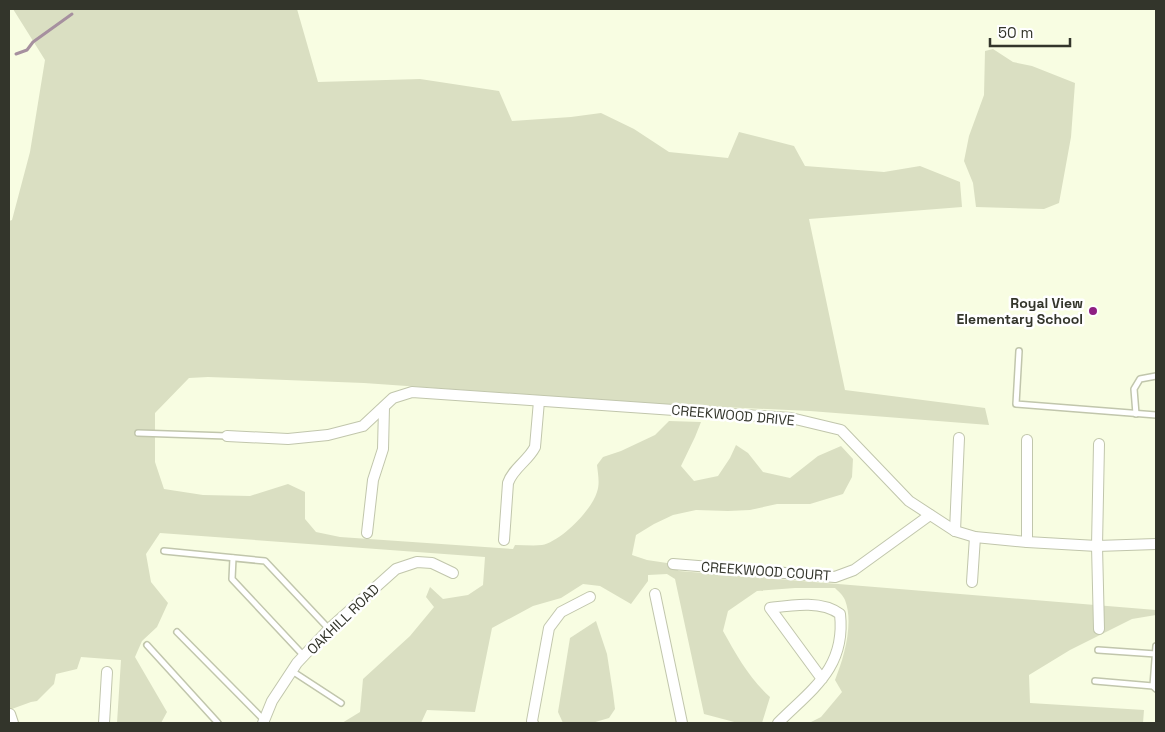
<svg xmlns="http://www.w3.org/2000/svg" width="1165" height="732" viewBox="0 0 1165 732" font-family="'Space Grotesk',sans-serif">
	<rect width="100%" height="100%" fill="#f8fde2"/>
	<g fill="#dadfc2">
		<path d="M 13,9 L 297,9 L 318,82 L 420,79 L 499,91 L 512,121 L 571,117 L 601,113 L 634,129 L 669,152 L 728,158 L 739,132 L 794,146 L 805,166 L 884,172 L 920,166 L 960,182 L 962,207 L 809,219 L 845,390 L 985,408 L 989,425 L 810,411 L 678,405 L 364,383 L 208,377 L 189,378 L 155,413 L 155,462 L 164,489 L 203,495 L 250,496 L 288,484 L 305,492 L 305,519 L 316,532 L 340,537 L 513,549 L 515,545 C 524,545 534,546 542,545 C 560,542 592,510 597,492 C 600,484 598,474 597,465 L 603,457 L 621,451 L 655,435 L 669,421 L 701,422 L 695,437 L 681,466 L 694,481 L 718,476 L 730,458 L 736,445 L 748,453 L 763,472 L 790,478 L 818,456 L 841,446 L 853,459 L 852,477 L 843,494 L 810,504 L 777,504 L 750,510 L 728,511 L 696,510 L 673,515 L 654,524 L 636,535 L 632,555 L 647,560 L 667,563 L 679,571 L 1156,610 L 1156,615 L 1132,619 L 1070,650 L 1029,675 L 1030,703 L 1144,710 L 1143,723 L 809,723 L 821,717 L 842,692 L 835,680 C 844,658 854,623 845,600 C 843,595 838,591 835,588 L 795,588 L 757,591 L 728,611 L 723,631 C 737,656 749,678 770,697 L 762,723 L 738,723 L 704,714 L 675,579 L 667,574 L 648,575 L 648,581 L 631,604 L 600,586 L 583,584 L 561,598 L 533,606 L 492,628 L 475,712 L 427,710 L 421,723 L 342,723 L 360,712 L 363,679 L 410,636 L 434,607 L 426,597 L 430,587 L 443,599 L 468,595 L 483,585 L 485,557 L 160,533 L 146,554 L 151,582 L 168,603 L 157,627 L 142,641 L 135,657 L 167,712 L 161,723 L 117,723 L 121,660 L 81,657 L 77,669 L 56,674 L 54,684 L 37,701 L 31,702 L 9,710 L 9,221 L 12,220 L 30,152 L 45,60 Z"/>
		<path d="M 993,49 L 1013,62 L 1032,66 L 1075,83 L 1071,137 L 1059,203 L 1044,209 L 976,207 L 973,183 L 964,161 L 969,136 L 984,95 L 985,51 Z"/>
		<path d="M 596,621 L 607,654 L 613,693 L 615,709 L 609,718 L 592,723 L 563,723 L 558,712 L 570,638 Z"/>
	</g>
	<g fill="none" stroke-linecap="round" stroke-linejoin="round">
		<path stroke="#a6909f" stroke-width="3" d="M 16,54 L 27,50 L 33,42 L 72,14"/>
		<g stroke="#c1c6ac" stroke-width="8">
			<g id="service">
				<path d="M 1019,351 L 1016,404 L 1156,415"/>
				<path d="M 1136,414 L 1134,389 L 1140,379 L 1156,376"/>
				<path d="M 138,433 L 227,436"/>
				<path d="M 164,551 L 265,561 L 329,629"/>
				<path d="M 233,558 L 232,579 L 304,656"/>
				<path d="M 177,632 L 264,720"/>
				<path d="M 147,645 L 218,723"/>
				<path d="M 1156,646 L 1153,686 L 1156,689"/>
				<path d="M 1098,650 L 1156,654"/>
				<path d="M 292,671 L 341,703"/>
				<path d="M 1095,681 L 1153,686"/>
			</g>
		</g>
		<g stroke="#c1c6ac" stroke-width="12">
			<g id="minor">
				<path d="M 227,436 L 288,439 L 328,435 L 363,426 L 393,398 L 412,392 L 791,418 L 841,430 L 909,501 L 955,531 L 975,537 L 1027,542 L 1097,546 L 1156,544"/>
				<path d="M 1099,444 L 1097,546 L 1099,629"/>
				<path d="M 955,531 L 959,438"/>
				<path d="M 367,533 L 373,480 L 383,449 L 384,407"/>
				<path d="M 504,540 L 508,483 C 513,468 528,461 535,447 L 539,401"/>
				<path d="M 1027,542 L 1027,440"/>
				<path d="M 673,564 L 835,577 L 854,570 L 930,515"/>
				<path d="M 972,582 L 975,537"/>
				<path d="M 655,594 L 682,723"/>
				<path d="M 10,714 L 13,723"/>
				<path d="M 104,723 L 107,672"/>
				<path d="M 263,723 L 272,701 L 297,663 L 329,629 L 396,569 L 417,562 L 432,563 L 453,573"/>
				<path d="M 533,723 L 532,721 L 549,628 L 561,612 L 590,597"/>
				<path d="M 778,723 C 812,689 846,668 840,614 C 822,600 792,605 770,608 L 822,679"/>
			</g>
		</g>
		<use href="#service" stroke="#fff" stroke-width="5"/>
		<use href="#minor" stroke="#fff" stroke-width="10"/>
	</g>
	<circle fill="#8e1f82" stroke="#fff" stroke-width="2" cx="1093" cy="311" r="5"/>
	<g text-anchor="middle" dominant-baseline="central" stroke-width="5" stroke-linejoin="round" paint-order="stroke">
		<g font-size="14" font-weight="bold" fill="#33352b" stroke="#fff" text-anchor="end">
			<text x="1083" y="303">Royal View<tspan x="1083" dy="16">Elementary School</tspan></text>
		</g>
		<g font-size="14" fill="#33352b" stroke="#fff">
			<text transform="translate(733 415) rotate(5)">CREEKWOOD DRIVE</text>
			<text transform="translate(766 571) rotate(4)">CREEKWOOD COURT</text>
			<text transform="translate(343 619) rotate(-44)">OAKHILL ROAD</text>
		</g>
	</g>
	<rect width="1165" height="732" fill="none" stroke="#33352b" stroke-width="20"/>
	<path d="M990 38v8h80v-8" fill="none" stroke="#33352b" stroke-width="2.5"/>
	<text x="998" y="38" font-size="15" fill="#33352b" stroke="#ffffff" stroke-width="4" paint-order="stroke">50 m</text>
</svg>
